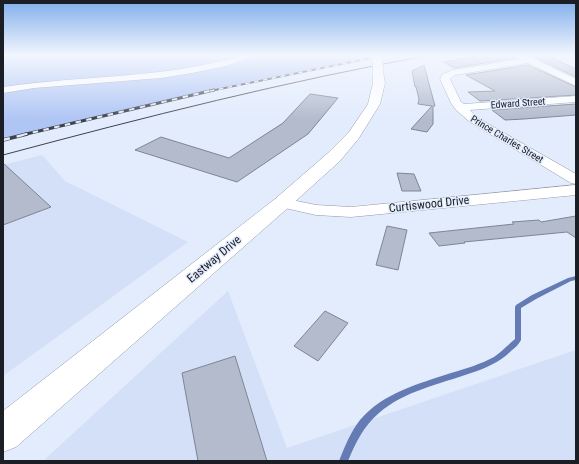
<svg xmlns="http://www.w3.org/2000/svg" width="579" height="464" viewBox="0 0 579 464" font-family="'Roboto Condensed',sans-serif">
	<rect width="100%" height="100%" fill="#e3ecfd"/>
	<g fill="#d4dff8">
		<path d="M 42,155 L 65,181 L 188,242 L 3,376 L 3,165 Z"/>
		<path d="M 228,291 L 287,448 L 576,350 L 576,461 L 43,461 Z"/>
	</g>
	<path fill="#afc5f4" d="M 3,55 L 362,55 L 362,59 L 223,87 L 3,140 Z"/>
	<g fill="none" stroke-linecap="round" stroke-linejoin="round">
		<path fill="#647cb3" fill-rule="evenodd" d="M 576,276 L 576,280 L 571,281 L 536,299 L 521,308 L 521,340 C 519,344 515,348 511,351 C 500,362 486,368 471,373 C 440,384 404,391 379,413 C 363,427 356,442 348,461 L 339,461 C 344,448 351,431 360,420 C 383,393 418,384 451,373 C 465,369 481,364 494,357 C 501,352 508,345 515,339 L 515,307 L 516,305 L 532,295 L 568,278 Z"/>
	</g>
	<g fill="#b3bbcc" stroke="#7e8595">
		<path d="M 483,55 L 514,55 L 516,58 L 454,68 L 444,62 Z"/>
		<path d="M 530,55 L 546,55 L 576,69 L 576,77 Z"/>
		<path d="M 424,65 L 435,106 L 433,106 L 433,124 L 427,132 L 411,129 L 432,106 L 418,104 L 419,99 L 416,87 L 415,87 L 412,71 Z"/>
		<path d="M 528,65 L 576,87 L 576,95 L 480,101 L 468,92 L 495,91 L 466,75 Z"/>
		<path d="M 310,94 L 338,98 L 308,134 L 237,182 L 135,150 L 161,137 L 229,158 L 283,123 Z"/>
		<path d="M 576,104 L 576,115 L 524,119 L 505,120 L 492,110 Z"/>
		<path d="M 3,163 L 51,207 L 3,225 Z"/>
		<path d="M 397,173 L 414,174 L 421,191 L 402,191 Z"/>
		<path d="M 576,216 L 576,238 L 567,232 L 464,242 L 465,243 L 439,246 L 429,233 L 514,224 L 512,222 L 539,220 L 541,222 Z"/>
		<path d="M 387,226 L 407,230 L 398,270 L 376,265 Z"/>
		<path d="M 325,311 L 348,323 L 318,361 L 294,346 Z"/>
		<path d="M 235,356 L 267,461 L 198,461 L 182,373 Z"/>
	</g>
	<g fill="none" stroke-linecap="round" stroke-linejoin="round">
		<g stroke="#9098a8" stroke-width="1">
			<g id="street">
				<path d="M 244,55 L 257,55 L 226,66 L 192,73 L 161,78 L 34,88 L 3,93 L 3,87 C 83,75 166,79 244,55 Z"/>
				<path d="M 515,55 L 526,55 L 576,79 L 576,86 L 528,63 L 455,75 L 450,79 L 461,102 L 464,104 L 576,96 L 576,102 L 470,110 L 478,118 L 576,174 L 576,184 L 571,183 L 470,122 L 456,110 L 451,103 L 440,79 L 443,74 L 453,70 L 520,59 Z"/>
				<path d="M 576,185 L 576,195 L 351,217 L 316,215 L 276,206 L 274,203 L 276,200 L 282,198 L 316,205 L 351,207 Z"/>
			</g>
		</g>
		<g stroke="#9098a8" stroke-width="1">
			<path id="secondary" d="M 378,68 L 383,71 L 385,83 L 380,104 L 359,138 L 340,161 L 289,207 L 16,447 L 3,452 L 3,411 L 275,199 L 328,153 L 349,132 L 368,104 L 373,83 L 373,71 Z"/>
		</g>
		<use href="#street" fill="#fff" fill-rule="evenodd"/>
		<use href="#secondary" fill="#fff" fill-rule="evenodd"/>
		<path stroke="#3e424a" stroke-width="1" d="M 3,155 C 145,117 287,81 431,55"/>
		<g stroke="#3e424a" stroke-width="2">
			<path id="rail-far2" d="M 210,91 L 385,55"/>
		</g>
		<g stroke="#3e424a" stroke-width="3">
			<path id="rail-far1" d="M 22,135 L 214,90"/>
		</g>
		<g stroke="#3e424a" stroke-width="3.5">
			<path id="rail" d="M 3,140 L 27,134"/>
		</g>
		<use href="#rail-far2" stroke="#e3ecfd" stroke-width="1.5" stroke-dasharray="4.5" stroke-linecap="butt"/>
		<use href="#rail-far1" stroke="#e3ecfd" stroke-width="2" stroke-dasharray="5.5" stroke-linecap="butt"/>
		<use href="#rail" stroke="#e3ecfd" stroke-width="2.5" stroke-dasharray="7" stroke-linecap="butt"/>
		<g stroke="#9098a8" stroke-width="11" stroke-linecap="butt">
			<path id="secondary-bridge" d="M 377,55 L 378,71"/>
		</g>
		<use href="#secondary-bridge" stroke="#fff" stroke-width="10"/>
	</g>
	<linearGradient id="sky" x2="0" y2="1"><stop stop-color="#80aeeb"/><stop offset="0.46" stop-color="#f2f6fe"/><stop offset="1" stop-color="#f2f6fe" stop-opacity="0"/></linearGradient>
	<rect width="579" height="120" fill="url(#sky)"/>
	<g text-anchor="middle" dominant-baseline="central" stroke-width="3" stroke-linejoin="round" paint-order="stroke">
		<g font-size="10" fill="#1b1e24" stroke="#e3ecfd">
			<text transform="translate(518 103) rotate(-4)">Edward Street</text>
			<text transform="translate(507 139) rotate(31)">Prince Charles Street</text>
		</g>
		<g font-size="12" fill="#1b1e24" stroke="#e3ecfd">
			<text transform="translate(429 204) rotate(-6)">Curtiswood Drive</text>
			<text transform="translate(214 259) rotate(-40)">Eastway Drive</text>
		</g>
	</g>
	<rect width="579" height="464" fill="none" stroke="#1b1e24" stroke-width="8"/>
</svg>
